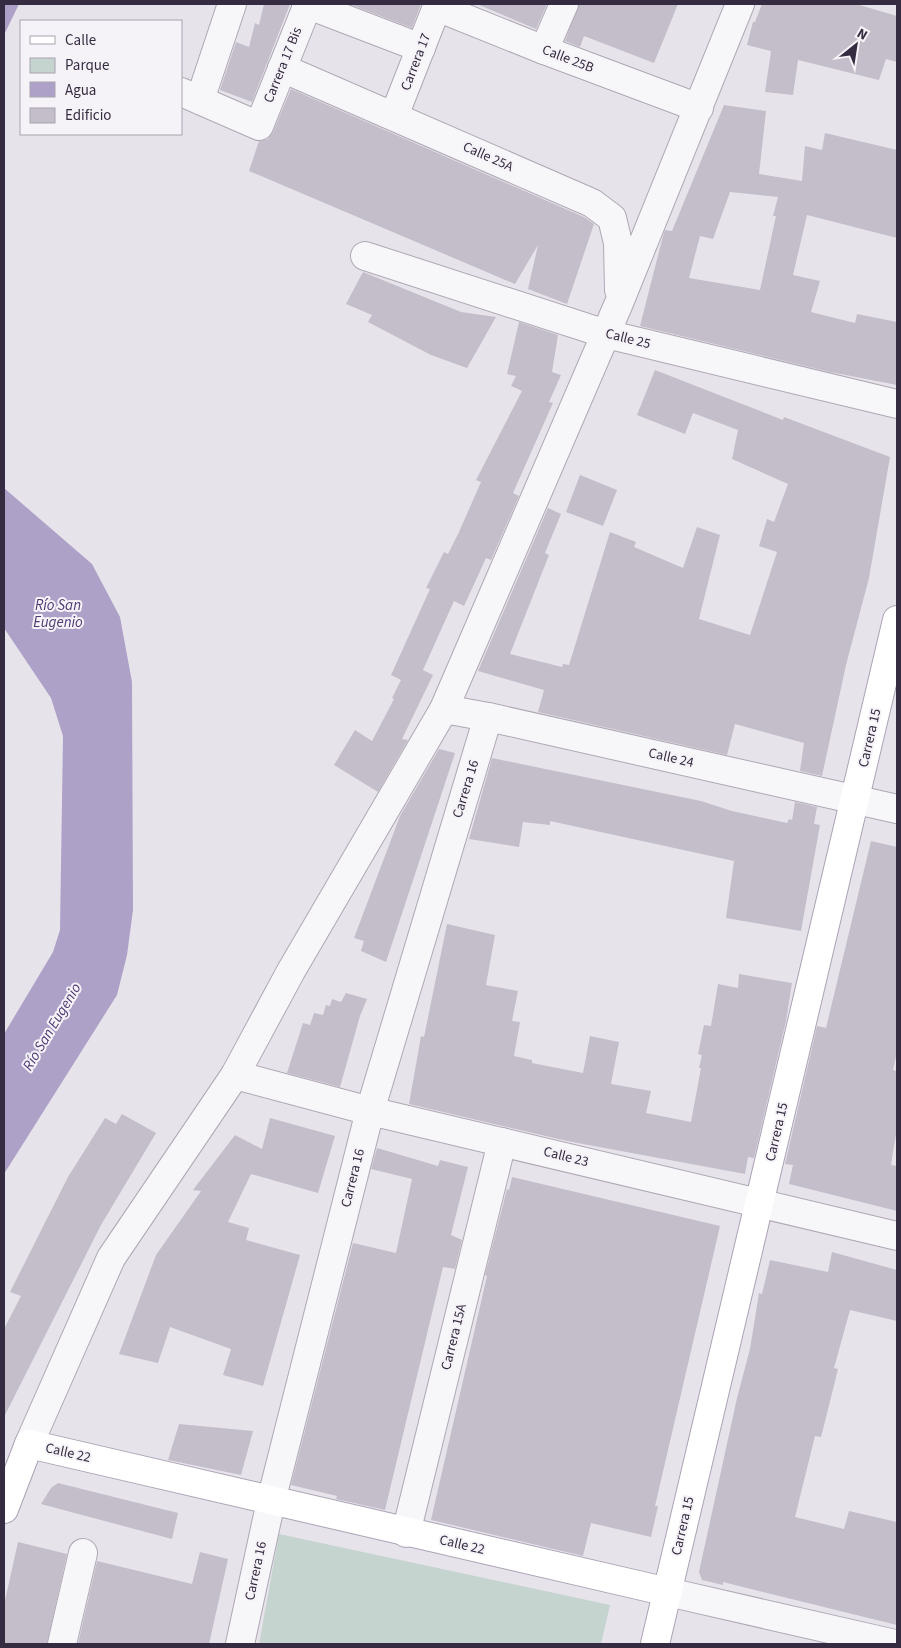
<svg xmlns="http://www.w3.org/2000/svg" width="901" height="1648" viewBox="0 0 901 1648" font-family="'Source Sans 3',sans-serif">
	<rect width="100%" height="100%" fill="#e7e3eb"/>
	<path fill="#c5d4ce" d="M 279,1534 L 610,1605 L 601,1644 L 259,1644 Z"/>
	<g fill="#aea1c8">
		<path d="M 4,4 L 19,4 L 4,35 Z"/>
		<path d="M 4,488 L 92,564 L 120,617 L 132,682 L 133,910 L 127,955 L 117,995 L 4,1174 L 4,1034 L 53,952 L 60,930 L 63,736 L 51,698 L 4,628 Z"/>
	</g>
	<g fill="#c3beca" fill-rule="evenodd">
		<path d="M 264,4 L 290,4 L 252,102 L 220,90 L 236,42 L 249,47 L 255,23 L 259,25 Z"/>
		<path d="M 349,4 L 421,4 L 412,28 Z"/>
		<path d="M 477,4 L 547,4 L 536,29 Z"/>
		<path d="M 579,4 L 678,4 L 654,63 L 584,36 L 580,47 L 565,41 Z"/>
		<path d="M 762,4 L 856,4 L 897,16 L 897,62 L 886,59 L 879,80 L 798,60 L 793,95 L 765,92 L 771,51 L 747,45 L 753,22 L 755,22 Z"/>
		<path d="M 291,89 L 584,217 L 594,224 L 567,304 L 528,289 L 538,245 L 515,284 L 249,171 L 259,141 L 268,139 L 273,132 Z"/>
		<path d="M 724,105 L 766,111 L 759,174 L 802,181 L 805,146 L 822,150 L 825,133 L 897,150 L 897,238 L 807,215 L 793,275 L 820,281 L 811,312 L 855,323 L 857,314 L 897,322 L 897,385 L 830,372 L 640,326 L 663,236 L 665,230 L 672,231 ZM 730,192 L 778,197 L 773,216 L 776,216 L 760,290 L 689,278 L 700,236 L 713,239 Z"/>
		<path d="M 363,272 L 461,312 L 496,317 L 467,368 L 431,355 L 368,322 L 372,315 L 346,304 Z"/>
		<path d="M 519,322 L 558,335 L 552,372 L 561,375 L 549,402 L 553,403 L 513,493 L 519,496 L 491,560 L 486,558 L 464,606 L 454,601 L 423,670 L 433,675 L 402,739 L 408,740 L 378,792 L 334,765 L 355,730 L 372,741 L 394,699 L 392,698 L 401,680 L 391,675 L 430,589 L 426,588 L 444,552 L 448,554 L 459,532 L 481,482 L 476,480 L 522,391 L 511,386 L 516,376 L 507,374 Z"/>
		<path d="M 655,370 L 783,420 L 784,417 L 890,457 L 869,578 L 846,665 L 822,776 L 800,771 L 804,743 L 735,724 L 727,755 L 538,712 L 544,690 L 478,671 L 548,508 L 561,514 L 545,553 L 549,555 L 510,654 L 562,667 L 563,664 L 569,665 L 610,532 L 636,542 L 634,547 L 683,568 L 697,527 L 720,535 L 699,619 L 750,635 L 777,552 L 759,546 L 767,519 L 774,522 L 788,484 L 732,459 L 738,430 L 693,413 L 685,434 L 637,415 Z"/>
		<path d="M 580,475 L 617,490 L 603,526 L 566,512 Z"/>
		<path d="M 439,749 L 455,753 L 386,962 L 361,951 L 364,941 L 354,938 L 400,816 Z"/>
		<path d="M 492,758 L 701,801 L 732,811 L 787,823 L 789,819 L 792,820 L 795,802 L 817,807 L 814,824 L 820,825 L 801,931 L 726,918 L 734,861 L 550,821 L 550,825 L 523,822 L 519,847 L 469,839 Z"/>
		<path d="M 871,841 L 897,847 L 897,1052 L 893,1070 L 897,1071 L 897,1128 L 891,1165 L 897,1166 L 897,1211 L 789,1184 L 793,1165 L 785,1164 L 817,1026 L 826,1028 Z"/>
		<path d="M 447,924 L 495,935 L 486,985 L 518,991 L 512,1021 L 520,1022 L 514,1056 L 532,1060 L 532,1063 L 583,1073 L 590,1036 L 619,1042 L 611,1084 L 651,1091 L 646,1113 L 691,1122 L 701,1068 L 699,1068 L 702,1055 L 698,1054 L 704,1025 L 711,1026 L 718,984 L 738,988 L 739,974 L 792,983 L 786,1021 L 754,1158 L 748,1157 L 745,1174 L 567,1141 L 409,1104 L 421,1036 L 424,1037 Z"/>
		<path d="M 346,993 L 367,999 L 360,1016 L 340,1087 L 287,1073 L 303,1023 L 310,1025 L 314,1013 L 323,1015 L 326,1005 L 330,1006 L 332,999 L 341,1002 Z"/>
		<path d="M 122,1114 L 156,1133 L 101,1225 L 4,1417 L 4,1329 L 21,1296 L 10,1292 L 68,1177 L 105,1118 L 116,1124 Z"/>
		<path d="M 270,1118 L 335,1136 L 318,1193 L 251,1174 L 228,1222 L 249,1228 L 246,1240 L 300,1255 L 263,1386 L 223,1375 L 231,1349 L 170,1327 L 158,1363 L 119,1354 L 156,1255 L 201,1191 L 193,1190 L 235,1135 L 262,1149 Z"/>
		<path d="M 377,1148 L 438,1166 L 440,1160 L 468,1167 L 451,1235 L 462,1240 L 455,1269 L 443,1267 L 385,1510 L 336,1499 L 337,1496 L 291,1485 L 353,1243 L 396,1253 L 412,1179 L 371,1169 Z"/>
		<path d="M 512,1177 L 720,1226 L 655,1506 L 658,1506 L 651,1537 L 591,1523 L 583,1556 L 431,1520 L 487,1276 L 485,1275 L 507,1189 L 509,1190 Z"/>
		<path d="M 832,1252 L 897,1270 L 897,1321 L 850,1310 L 834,1368 L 838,1369 L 821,1437 L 815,1436 L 795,1517 L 844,1529 L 849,1511 L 897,1522 L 897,1625 L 723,1582 L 723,1585 L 702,1580 L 699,1572 L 737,1398 L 750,1349 L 759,1293 L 762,1294 L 770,1260 L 828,1272 Z"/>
		<path d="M 179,1424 L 253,1431 L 241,1475 L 168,1460 Z"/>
		<path d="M 58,1483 L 178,1513 L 172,1539 L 41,1504 L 51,1488 Z"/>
		<path d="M 18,1542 L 67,1554 L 47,1644 L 4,1644 L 4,1605 Z"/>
		<path d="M 200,1552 L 228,1559 L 209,1644 L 78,1644 L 97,1561 L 192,1584 Z"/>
	</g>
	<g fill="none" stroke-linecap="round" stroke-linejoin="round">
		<g stroke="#aea8b5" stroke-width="30">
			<g id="minor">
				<path d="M 306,4 L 421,48"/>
				<path d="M 437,7 L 544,50 L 699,108"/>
				<path d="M 544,50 L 564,4"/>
				<path d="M 282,68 L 592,203 L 612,218 L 618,243 L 619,290"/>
				<path d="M 181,92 L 259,126 L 308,4"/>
				<path d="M 200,100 L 232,4"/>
				<path d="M 394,116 L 438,4"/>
				<path d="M 365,256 L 606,334 L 897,404"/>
				<path d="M 444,709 L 488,717 L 897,809"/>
				<path d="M 235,1075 L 370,1111 L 897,1236"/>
				<path d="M 29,1444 L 111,1258 L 235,1075 L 291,971 L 444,709 L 619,303 L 740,4"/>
				<path d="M 406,1533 L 502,1142"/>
				<path d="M 668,1592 L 895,1644"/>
				<path d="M 62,1644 L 83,1553"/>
				<path d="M 240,1644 L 271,1501 L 370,1111 L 488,717"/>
			</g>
		</g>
		<g stroke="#aba3b6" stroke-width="30">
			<g id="major">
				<path d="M 4,1509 L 29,1444 L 668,1592"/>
				<path d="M 655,1644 L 897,620"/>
			</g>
		</g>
		<use href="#minor" stroke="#f7f6f9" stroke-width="28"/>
		<use href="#major" stroke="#fff" stroke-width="28"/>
	</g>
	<g text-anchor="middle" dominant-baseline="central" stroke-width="4" stroke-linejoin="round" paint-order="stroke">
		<g font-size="14" fill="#362c42" stroke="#f5f3f8">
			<text transform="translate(568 59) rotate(21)">Calle 25B</text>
			<text transform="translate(416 62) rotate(-69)">Carrera 17</text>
			<text transform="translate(283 65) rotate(-68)">Carrera 17 Bis</text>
			<text transform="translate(488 157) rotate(24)">Calle 25A</text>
			<text transform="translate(628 339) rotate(14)">Calle 25</text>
			<text transform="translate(870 738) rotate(-77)">Carrera 15</text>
			<text transform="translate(671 758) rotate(13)">Calle 24</text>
			<text transform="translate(466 789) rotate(-73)">Carrera 16</text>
			<text transform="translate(777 1132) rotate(-77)">Carrera 15</text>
			<text transform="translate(566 1157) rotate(14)">Calle 23</text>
			<text transform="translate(353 1178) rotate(-76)">Carrera 16</text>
			<text transform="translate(454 1337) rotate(-76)">Carrera 15A</text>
			<text transform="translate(68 1453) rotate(13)">Calle 22</text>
			<text transform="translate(683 1526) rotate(-77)">Carrera 15</text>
			<text transform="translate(462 1545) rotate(13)">Calle 22</text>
			<text transform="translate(256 1571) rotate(-78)">Carrera 16</text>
		</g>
		<g font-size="15" font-style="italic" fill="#4f3874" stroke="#f5f3f8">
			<text x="58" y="605">Río San<tspan x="58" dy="17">Eugenio</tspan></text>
			<text transform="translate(52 1027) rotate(-59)">Río San Eugenio</text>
		</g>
	</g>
	<rect width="901" height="1648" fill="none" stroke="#362c42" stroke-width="10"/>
	<rect x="20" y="20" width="162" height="115" fill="#f5f3f8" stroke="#a9a3af"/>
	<rect x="30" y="36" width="25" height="8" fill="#ffffff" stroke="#a9a3af"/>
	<text x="65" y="45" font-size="15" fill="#362c42">Calle</text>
	<rect x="30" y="58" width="25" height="15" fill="#c5d4ce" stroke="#a9a3af"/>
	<text x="65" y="70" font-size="15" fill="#362c42">Parque</text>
	<rect x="30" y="82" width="25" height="15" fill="#aea1c8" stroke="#a9a3af"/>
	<text x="65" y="95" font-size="15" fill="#362c42">Agua</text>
	<rect x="30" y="108" width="25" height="15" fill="#c3beca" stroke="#a9a3af"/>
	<text x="65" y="120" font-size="15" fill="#362c42">Edificio</text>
	<g transform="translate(856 45) rotate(30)" stroke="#f5f3f8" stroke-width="4" paint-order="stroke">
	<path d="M0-4L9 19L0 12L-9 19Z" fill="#362c42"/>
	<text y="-8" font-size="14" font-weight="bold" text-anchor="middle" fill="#362c42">N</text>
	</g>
</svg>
